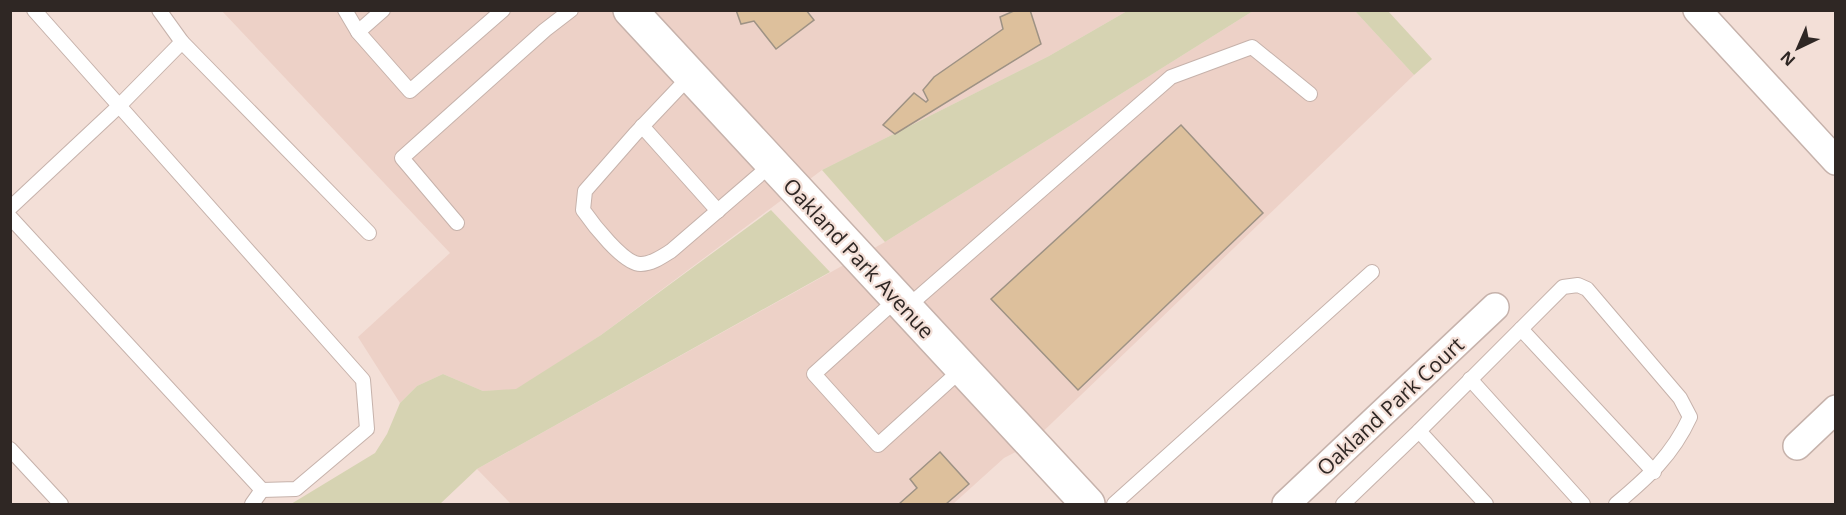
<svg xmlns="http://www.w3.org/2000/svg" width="1846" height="515" viewBox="0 0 1846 515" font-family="'Open Sans',sans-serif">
	<rect width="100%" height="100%" fill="#f3dfd7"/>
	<g fill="#edd1c7">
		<path d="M 222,11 L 1127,11 L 1049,56 L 822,170 L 601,335 L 516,390 L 483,391 L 443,374 L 417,386 L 400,403 L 358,337 L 450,253 Z"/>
		<path d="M 1253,11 L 1355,11 L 1414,75 L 1029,445 L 1004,458 L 953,504 L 511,504 L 477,469 L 885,242 Z"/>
	</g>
	<g fill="#d6d3b2">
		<path d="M 1127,11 L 1253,11 L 885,242 L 822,170 L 1049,56 Z"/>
		<path d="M 1355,11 L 1388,11 L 1432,59 L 1414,75 Z"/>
		<path d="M 771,210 L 830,272 L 477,469 L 440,504 L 291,504 L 375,453 L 387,434 L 400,403 L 417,386 L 443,374 L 483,391 L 516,389 L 601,335 Z"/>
	</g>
	<g fill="#ddc09c" stroke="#9e9284" stroke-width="1.5">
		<path d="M 736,10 L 806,10 L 814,20 L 776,49 L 754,21 L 741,24 Z"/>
		<path d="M 1016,10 L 1030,10 L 1041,44 L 895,134 L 883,125 L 914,93 L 926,102 L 928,100 L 923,90 L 934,77 L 1003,29 L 1000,17 Z"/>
		<path d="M 1181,125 L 1263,213 L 1078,390 L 991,299 Z"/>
		<path d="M 940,452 L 969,484 L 946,504 L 899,504 L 917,488 L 910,479 Z"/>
	</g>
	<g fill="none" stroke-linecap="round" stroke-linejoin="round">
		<g stroke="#c6b2ab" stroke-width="16">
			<g id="lane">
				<path d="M 34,10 L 363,380 L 367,429 L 296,489 L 262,490"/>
				<path d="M 345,10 L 358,32 L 410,91 L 503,10"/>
				<path d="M 358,32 L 383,10"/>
				<path d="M 182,42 L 369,233"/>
				<path d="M 690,76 L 635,134 L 585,191 L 583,210 C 592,223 624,265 641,264 C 652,264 663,256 671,251 L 772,164"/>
				<path d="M 642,126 L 718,211"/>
				<path d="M 10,208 L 119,106 L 182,42 L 159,10"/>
				<path d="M 10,217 L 262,490 L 252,504"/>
				<path d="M 457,223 L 402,158 L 545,30 L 571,10"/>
				<path d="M 897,299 L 814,374 L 878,445 L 962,369"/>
				<path d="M 906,308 L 1171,77 L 1252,47 L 1310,94"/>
				<path d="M 1521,329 L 1654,472"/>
				<path d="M 1470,379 L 1583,504"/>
				<path d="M 1419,431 L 1563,287 L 1578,285 L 1587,289 L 1680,398 L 1690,417 C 1672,456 1647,478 1616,504"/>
				<path d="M 10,449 L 61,504"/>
				<path d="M 1114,504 L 1372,272"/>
				<path d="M 1343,504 L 1419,431 L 1486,504"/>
			</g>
		</g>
		<g stroke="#c6b2ab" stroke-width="30">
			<g id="street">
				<path d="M 1697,10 L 1836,161"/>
				<path d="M 1797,446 L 1836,409"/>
				<path d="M 1286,504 L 1495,307"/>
			</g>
		</g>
		<g stroke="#c6b2ab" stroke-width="36">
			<path id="secondary" d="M 630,10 L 1088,504"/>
		</g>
		<use href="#lane" stroke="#fff" stroke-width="14"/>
		<use href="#street" stroke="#fff" stroke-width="27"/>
		<use href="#secondary" stroke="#fff" stroke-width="33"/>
	</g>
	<g text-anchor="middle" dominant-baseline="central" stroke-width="4.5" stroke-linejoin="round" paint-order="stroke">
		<g font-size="21" fill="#2f2724" stroke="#f3dfd7">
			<text transform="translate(859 258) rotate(47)">Oakland Park Avenue</text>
			<text transform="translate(1390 406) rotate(-43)">Oakland Park Court</text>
		</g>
	</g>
	<rect width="1846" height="515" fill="none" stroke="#2f2724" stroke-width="24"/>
	<g transform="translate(1798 48) rotate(224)" stroke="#f3dfd7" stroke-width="4.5" paint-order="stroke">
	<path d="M0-4.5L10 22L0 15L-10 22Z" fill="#2f2724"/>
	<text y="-9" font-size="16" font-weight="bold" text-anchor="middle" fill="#2f2724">N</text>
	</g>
</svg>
